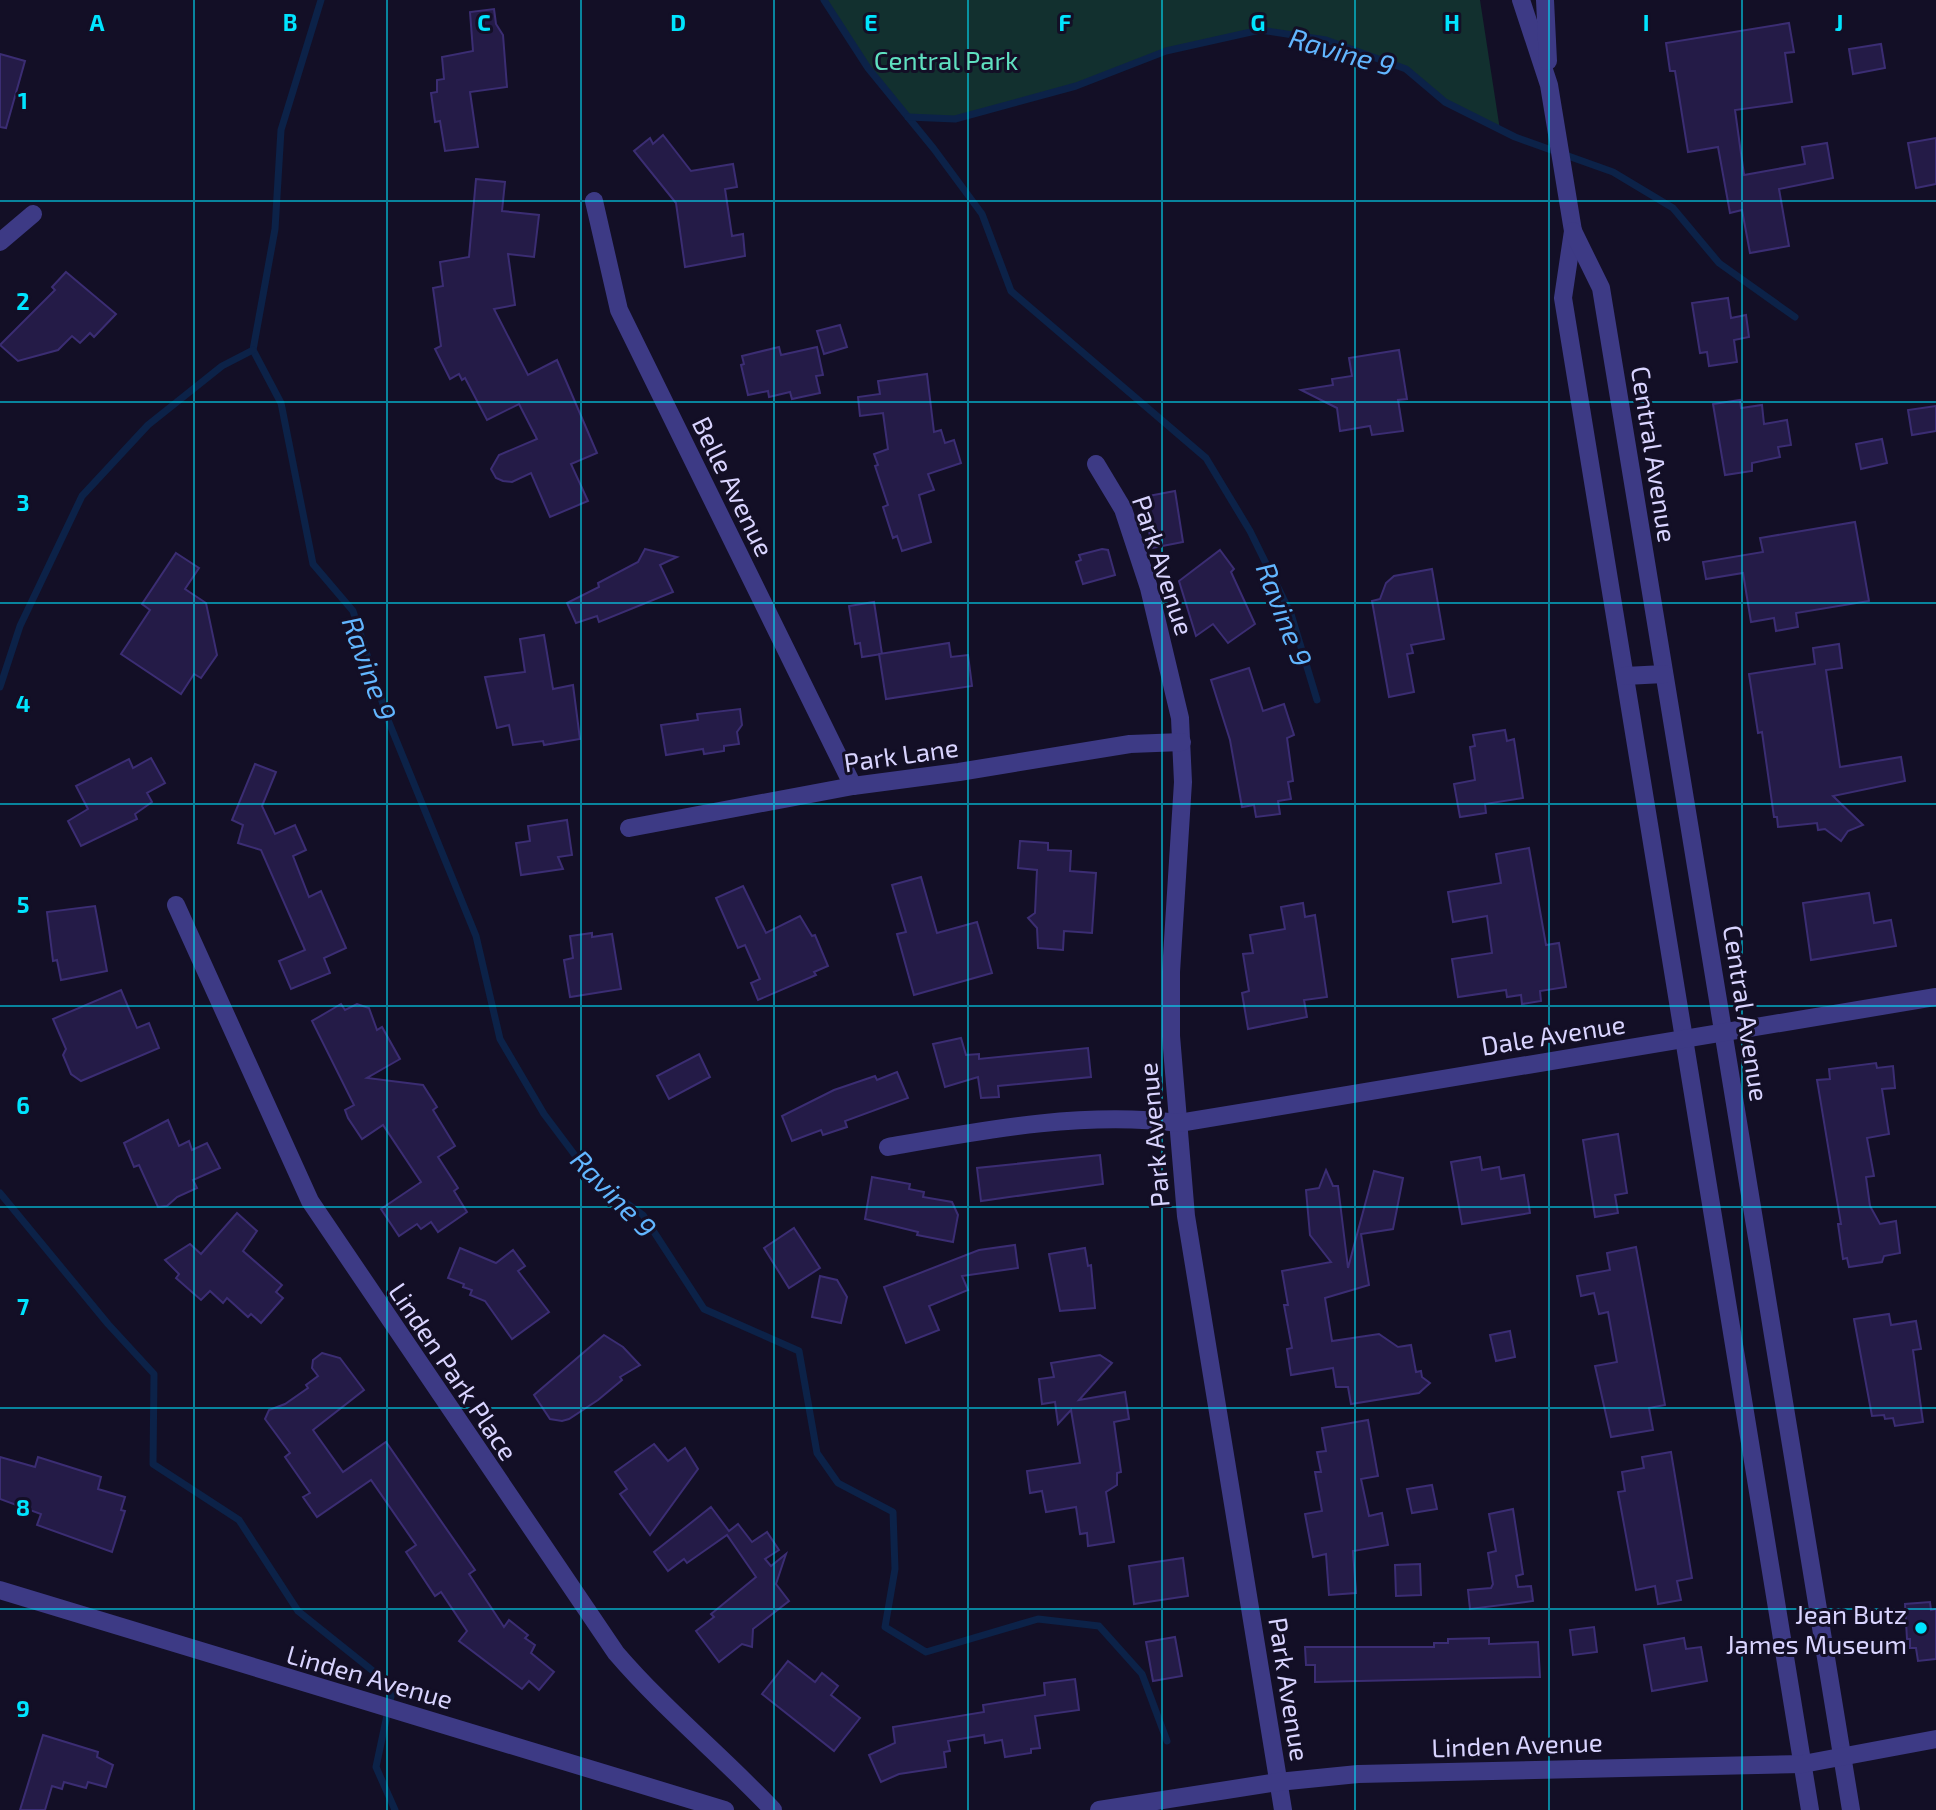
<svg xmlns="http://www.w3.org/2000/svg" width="1936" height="1810" viewBox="0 0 1936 1810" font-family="'Exo 2',sans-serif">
	<rect width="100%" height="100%" fill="#130f26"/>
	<path fill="#12302f" d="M 824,0 L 1480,0 L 1500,130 L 1445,102 L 1406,69 L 1326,40 L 1260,30 L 1166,51 L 1076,86 L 955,119 L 908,117 L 868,68 Z"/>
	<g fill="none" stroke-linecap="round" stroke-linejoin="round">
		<g stroke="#0c2248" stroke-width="7">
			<path d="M 321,0 L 281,130 L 275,229 L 253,350 L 281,403 L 313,564 L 353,611 L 388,720 L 476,936 L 500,1039 L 544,1114 L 592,1178 L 643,1215 L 704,1309 L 799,1351 L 817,1453 L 838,1483 L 893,1512 L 895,1569 L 885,1627 L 926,1652 L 1038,1619 L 1099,1626 L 1142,1674 L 1167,1741"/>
			<path d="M 824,0 L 868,68 L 934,149 L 982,214 L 1011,291 L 1206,458 L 1250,531 L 1291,614 L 1317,700"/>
			<path d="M 908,117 L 955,119 L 1076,86 L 1166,51 L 1260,30 L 1326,40 L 1406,69 L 1445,102 L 1515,137 L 1613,172 L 1673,208 L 1719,263 L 1795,317"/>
			<path d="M 0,687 L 20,626 L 82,496 L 148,425 L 222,366 L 253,350"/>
			<path d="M 0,1193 L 108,1324 L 154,1374 L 153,1464 L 239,1520 L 298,1611 L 393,1687 L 376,1767 L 395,1810"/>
		</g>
	</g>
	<g fill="#241b47" stroke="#3b2d73" stroke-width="2">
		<path d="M 494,9 L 496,24 L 503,35 L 507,87 L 470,92 L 478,147 L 445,151 L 440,121 L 435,122 L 431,93 L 437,92 L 437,80 L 444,79 L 442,57 L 473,51 L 470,12 Z"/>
		<path d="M 1789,23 L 1794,52 L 1785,53 L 1792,102 L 1735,110 L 1744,175 L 1805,164 L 1802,147 L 1827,143 L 1833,178 L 1779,189 L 1789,246 L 1750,253 L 1742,210 L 1730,213 L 1718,147 L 1688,152 L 1675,71 L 1670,71 L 1666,43 Z"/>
		<path d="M 1881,44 L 1885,68 L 1853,74 L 1849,49 Z"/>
		<path d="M 0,54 L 25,61 L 6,128 L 0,127 Z"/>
		<path d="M 663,135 L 691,171 L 733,164 L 737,187 L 725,189 L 732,236 L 743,234 L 745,256 L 685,267 L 676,203 L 634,151 L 650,138 L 653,144 Z"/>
		<path d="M 1936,138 L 1936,184 L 1916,188 L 1908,143 Z"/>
		<path d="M 476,179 L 505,182 L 502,211 L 539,215 L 534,257 L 508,254 L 515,305 L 494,309 L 528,375 L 557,360 L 597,453 L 571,464 L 588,501 L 550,517 L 531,473 L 512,482 L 503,481 L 496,478 L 491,469 L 499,455 L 537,439 L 519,404 L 487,420 L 465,378 L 462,380 L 459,374 L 450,379 L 435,349 L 441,346 L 433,288 L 443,286 L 440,262 L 469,257 Z"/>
		<path d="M 66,272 L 116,314 L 94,337 L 90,333 L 80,343 L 72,336 L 58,350 L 18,361 L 0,345 L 55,290 L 52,287 Z"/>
		<path d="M 1728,298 L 1731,318 L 1746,315 L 1749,337 L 1734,340 L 1737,362 L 1709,366 L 1707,352 L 1700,353 L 1692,303 Z"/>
		<path d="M 840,325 L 847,347 L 824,354 L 817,331 Z"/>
		<path d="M 779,347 L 781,355 L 817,347 L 823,375 L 816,376 L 820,393 L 792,399 L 790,392 L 769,397 L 768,391 L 748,395 L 741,365 L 744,364 L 742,356 Z"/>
		<path d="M 1399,350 L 1407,399 L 1398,400 L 1403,431 L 1372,435 L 1370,426 L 1340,431 L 1337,408 L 1301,390 L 1333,385 L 1332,379 L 1352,376 L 1349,358 Z"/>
		<path d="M 927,374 L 934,432 L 941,430 L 945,443 L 954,440 L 961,463 L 928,474 L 934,490 L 919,495 L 931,542 L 902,551 L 897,536 L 893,538 L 883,507 L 888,505 L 875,466 L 878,465 L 874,454 L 888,449 L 883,413 L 860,416 L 858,397 L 880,394 L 878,381 Z"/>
		<path d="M 1740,400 L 1741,408 L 1762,405 L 1764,424 L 1787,420 L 1791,445 L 1778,447 L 1780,457 L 1752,463 L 1752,471 L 1725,475 L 1713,404 Z"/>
		<path d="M 1936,406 L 1936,431 L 1912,435 L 1908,410 Z"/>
		<path d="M 1882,439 L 1887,463 L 1861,469 L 1856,444 Z"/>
		<path d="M 1175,491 L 1183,542 L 1152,548 L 1143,497 Z"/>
		<path d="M 1855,522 L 1869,601 L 1796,613 L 1798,627 L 1776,631 L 1774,618 L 1751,622 L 1743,573 L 1706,579 L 1703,562 L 1763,552 L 1760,538 Z"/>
		<path d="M 645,549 L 677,557 L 660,565 L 673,592 L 599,622 L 597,616 L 576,623 L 567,603 L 599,587 L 598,583 L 638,562 Z"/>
		<path d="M 1102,549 L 1108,550 L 1115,575 L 1083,584 L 1076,562 L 1081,560 L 1079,555 Z"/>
		<path d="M 1220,550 L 1234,569 L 1231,572 L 1255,624 L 1228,643 L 1213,624 L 1196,636 L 1179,581 Z"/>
		<path d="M 176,553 L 199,568 L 185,589 L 206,603 L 217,655 L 201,678 L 194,674 L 181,694 L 121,654 L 150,610 L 142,604 Z"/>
		<path d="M 1432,569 L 1444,639 L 1411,645 L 1413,653 L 1407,654 L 1414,692 L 1389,697 L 1372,601 L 1380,599 L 1386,583 L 1394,576 Z"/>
		<path d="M 874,602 L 882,654 L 862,657 L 860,643 L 855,644 L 849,606 Z"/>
		<path d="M 544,635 L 553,689 L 573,685 L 580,739 L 544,745 L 543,741 L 513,745 L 509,725 L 497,728 L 485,677 L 525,672 L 520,639 Z"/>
		<path d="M 949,643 L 951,657 L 968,655 L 972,686 L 886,699 L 879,654 Z"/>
		<path d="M 1839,644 L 1842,668 L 1826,670 L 1840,767 L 1901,757 L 1905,781 L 1833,796 L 1863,825 L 1848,831 L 1841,841 L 1825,829 L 1818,830 L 1817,823 L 1778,827 L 1777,817 L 1774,817 L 1762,732 L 1758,733 L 1749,674 L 1815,664 L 1813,648 Z"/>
		<path d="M 1249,668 L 1263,711 L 1284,704 L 1294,735 L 1287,738 L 1293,781 L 1288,782 L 1291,799 L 1278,801 L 1280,814 L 1256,817 L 1254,805 L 1242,807 L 1230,740 L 1211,680 Z"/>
		<path d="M 740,709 L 742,725 L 737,732 L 739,744 L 724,746 L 724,751 L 704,754 L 703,749 L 666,755 L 661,725 L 698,720 L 697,714 Z"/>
		<path d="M 1505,730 L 1507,741 L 1514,739 L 1523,798 L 1485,804 L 1486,813 L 1460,817 L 1454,784 L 1475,780 L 1470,747 L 1475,746 L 1473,735 Z"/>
		<path d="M 151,758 L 165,783 L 147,793 L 152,802 L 135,814 L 137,819 L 81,846 L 68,821 L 88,809 L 76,786 L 129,759 L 133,768 Z"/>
		<path d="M 255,764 L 276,772 L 262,806 L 275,834 L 295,825 L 306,850 L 293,856 L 309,897 L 321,891 L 346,948 L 324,958 L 330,973 L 291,989 L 279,961 L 305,950 L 261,850 L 238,843 L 243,825 L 232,820 Z"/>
		<path d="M 567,820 L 572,855 L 558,857 L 563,869 L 521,875 L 516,843 L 530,841 L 528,826 Z"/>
		<path d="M 1020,841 L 1048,843 L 1048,850 L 1071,851 L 1070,871 L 1096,873 L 1092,933 L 1064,931 L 1063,950 L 1038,948 L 1037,928 L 1028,918 L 1035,913 L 1037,870 L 1018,868 Z"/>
		<path d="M 1529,848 L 1546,945 L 1559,943 L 1566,987 L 1540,991 L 1541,1001 L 1522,1004 L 1521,995 L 1507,997 L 1506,990 L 1458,997 L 1452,959 L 1492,953 L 1487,916 L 1453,922 L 1448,892 L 1501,883 L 1496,854 Z"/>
		<path d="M 921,877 L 937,933 L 977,922 L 992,973 L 914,995 L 897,934 L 906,932 L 892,885 Z"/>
		<path d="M 743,886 L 766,933 L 800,916 L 812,936 L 815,935 L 828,966 L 814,972 L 816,975 L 758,1000 L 751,983 L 760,979 L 745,945 L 738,948 L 716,898 Z"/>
		<path d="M 1869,893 L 1874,923 L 1891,920 L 1896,946 L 1811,960 L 1803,903 Z"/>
		<path d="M 1303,903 L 1305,917 L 1315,915 L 1327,997 L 1304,1000 L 1307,1017 L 1248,1029 L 1242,993 L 1249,991 L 1243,954 L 1253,953 L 1250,935 L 1285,929 L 1281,907 Z"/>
		<path d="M 95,906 L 107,971 L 61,980 L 57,960 L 53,961 L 47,912 Z"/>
		<path d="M 592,933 L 592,937 L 612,934 L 621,989 L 570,997 L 564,960 L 573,958 L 570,936 Z"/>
		<path d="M 121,990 L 137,1028 L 149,1023 L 159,1048 L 81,1081 L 71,1074 L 63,1055 L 66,1049 L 53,1019 Z"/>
		<path d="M 341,1004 L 345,1010 L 357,1004 L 369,1008 L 377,1030 L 382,1027 L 400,1059 L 367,1078 L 423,1085 L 437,1107 L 433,1110 L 455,1146 L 438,1157 L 458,1188 L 454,1191 L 467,1212 L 438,1232 L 431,1222 L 421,1229 L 417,1224 L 399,1236 L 381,1209 L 421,1182 L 383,1125 L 362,1139 L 348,1118 L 345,1110 L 354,1105 L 312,1021 Z"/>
		<path d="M 961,1038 L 966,1055 L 979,1054 L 979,1059 L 1088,1048 L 1091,1077 L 998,1086 L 999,1097 L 981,1098 L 978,1077 L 945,1087 L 933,1044 Z"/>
		<path d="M 699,1054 L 710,1077 L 669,1099 L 657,1076 Z"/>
		<path d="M 1876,1063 L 1877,1068 L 1893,1066 L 1895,1088 L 1882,1089 L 1889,1134 L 1867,1138 L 1874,1176 L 1866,1177 L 1870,1206 L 1880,1224 L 1896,1221 L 1900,1253 L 1884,1256 L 1882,1262 L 1849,1267 L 1847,1258 L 1843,1259 L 1838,1224 L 1841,1224 L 1817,1080 L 1830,1079 L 1829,1069 Z"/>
		<path d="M 897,1072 L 908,1098 L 845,1121 L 847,1127 L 823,1135 L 821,1130 L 792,1141 L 782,1116 L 834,1090 L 875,1076 L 877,1080 Z"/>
		<path d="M 168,1120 L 179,1146 L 189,1141 L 192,1150 L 207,1143 L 220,1168 L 193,1180 L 197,1188 L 177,1197 L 167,1206 L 158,1207 L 139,1165 L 134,1167 L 124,1143 Z"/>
		<path d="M 1618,1134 L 1627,1193 L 1615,1195 L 1618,1213 L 1595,1217 L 1583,1140 Z"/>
		<path d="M 1100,1155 L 1103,1184 L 981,1201 L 977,1168 Z"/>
		<path d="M 1480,1157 L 1482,1170 L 1499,1167 L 1501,1179 L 1524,1175 L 1530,1213 L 1462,1224 L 1451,1162 Z"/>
		<path d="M 1326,1170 L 1333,1186 L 1338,1186 L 1348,1268 L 1374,1171 L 1403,1178 L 1393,1229 L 1361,1234 L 1369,1285 L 1325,1298 L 1332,1341 L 1379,1334 L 1398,1347 L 1411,1345 L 1416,1372 L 1421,1371 L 1422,1377 L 1430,1383 L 1419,1393 L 1351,1404 L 1348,1387 L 1336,1387 L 1333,1368 L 1291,1375 L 1287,1349 L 1292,1348 L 1284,1305 L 1288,1305 L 1282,1271 L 1331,1262 L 1310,1235 L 1306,1190 L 1319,1188 Z"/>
		<path d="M 872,1177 L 910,1184 L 909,1189 L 924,1192 L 923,1197 L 952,1202 L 958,1215 L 953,1242 L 917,1235 L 918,1232 L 865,1219 Z"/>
		<path d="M 237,1213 L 257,1231 L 243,1251 L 282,1285 L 276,1292 L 283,1298 L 261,1323 L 251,1314 L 248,1317 L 227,1298 L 223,1303 L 210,1291 L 201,1300 L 176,1278 L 179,1274 L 165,1260 L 190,1244 L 201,1254 Z"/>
		<path d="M 794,1228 L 820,1268 L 789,1288 L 764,1248 Z"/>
		<path d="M 1015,1245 L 1018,1268 L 962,1276 L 968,1290 L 929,1306 L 939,1330 L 906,1343 L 884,1287 L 979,1250 Z"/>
		<path d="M 1636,1247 L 1665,1405 L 1649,1408 L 1653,1430 L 1611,1437 L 1595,1366 L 1617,1362 L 1608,1312 L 1599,1314 L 1594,1293 L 1581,1296 L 1577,1276 L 1610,1270 L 1607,1253 Z"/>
		<path d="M 460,1248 L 496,1263 L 513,1250 L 525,1266 L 518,1271 L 549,1312 L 512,1339 L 485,1301 L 470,1295 L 472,1290 L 463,1287 L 464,1284 L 448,1278 Z"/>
		<path d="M 1085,1248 L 1088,1266 L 1091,1265 L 1095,1308 L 1060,1311 L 1049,1254 Z"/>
		<path d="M 820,1276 L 837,1280 L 847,1297 L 841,1323 L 812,1317 Z"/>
		<path d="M 1889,1314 L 1891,1325 L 1916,1321 L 1921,1349 L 1913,1350 L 1923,1422 L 1895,1426 L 1893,1418 L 1885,1419 L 1884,1415 L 1872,1416 L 1854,1319 Z"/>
		<path d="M 1510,1331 L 1515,1357 L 1496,1361 L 1490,1335 Z"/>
		<path d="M 604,1335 L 623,1347 L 640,1365 L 620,1377 L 622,1380 L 598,1400 L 569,1419 L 562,1421 L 550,1419 L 534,1395 Z"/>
		<path d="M 322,1353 L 340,1358 L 364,1390 L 313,1430 L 343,1472 L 386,1442 L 475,1570 L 469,1574 L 504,1627 L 509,1620 L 528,1635 L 525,1638 L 535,1645 L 531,1653 L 554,1672 L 539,1690 L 529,1681 L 522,1689 L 459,1641 L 467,1631 L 441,1592 L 435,1596 L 406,1552 L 416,1545 L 371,1480 L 317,1517 L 303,1497 L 310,1493 L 285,1457 L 290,1453 L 265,1419 L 269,1410 L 285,1404 L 308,1388 L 306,1385 L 318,1376 L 312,1368 L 313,1360 Z"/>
		<path d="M 1100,1355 L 1112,1363 L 1079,1400 L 1125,1392 L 1129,1419 L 1114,1422 L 1121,1472 L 1117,1473 L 1117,1485 L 1106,1492 L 1114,1542 L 1088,1546 L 1087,1533 L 1080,1534 L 1076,1507 L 1046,1512 L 1042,1491 L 1030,1493 L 1027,1471 L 1080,1463 L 1071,1410 L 1058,1424 L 1055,1402 L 1042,1404 L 1039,1379 L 1054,1377 L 1051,1363 Z"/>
		<path d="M 1368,1420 L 1378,1476 L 1361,1479 L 1369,1516 L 1382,1513 L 1388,1545 L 1353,1551 L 1356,1593 L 1329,1595 L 1326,1554 L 1313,1557 L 1305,1514 L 1322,1511 L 1315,1472 L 1321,1472 L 1317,1452 L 1326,1451 L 1322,1428 Z"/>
		<path d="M 654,1444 L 668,1461 L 685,1448 L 698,1469 L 650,1535 L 620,1494 L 627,1489 L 615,1472 Z"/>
		<path d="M 1671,1452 L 1692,1578 L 1677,1581 L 1681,1600 L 1658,1604 L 1655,1586 L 1636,1590 L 1618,1492 L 1625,1491 L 1622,1472 L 1644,1468 L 1642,1457 Z"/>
		<path d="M 0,1457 L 35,1467 L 38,1457 L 101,1477 L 98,1489 L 125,1497 L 121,1510 L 125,1511 L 112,1552 L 37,1525 L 41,1514 L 0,1499 Z"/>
		<path d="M 1432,1485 L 1437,1509 L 1412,1513 L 1407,1489 Z"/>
		<path d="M 711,1507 L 729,1531 L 738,1524 L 752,1542 L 767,1532 L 779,1550 L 765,1559 L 771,1566 L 786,1554 L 776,1584 L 789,1601 L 753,1629 L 752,1647 L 742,1644 L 719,1662 L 696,1631 L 714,1617 L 711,1614 L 756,1577 L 727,1535 L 687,1563 L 684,1559 L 668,1571 L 654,1552 Z"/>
		<path d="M 1513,1509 L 1523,1574 L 1516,1576 L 1518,1587 L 1531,1586 L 1533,1601 L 1470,1609 L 1468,1590 L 1491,1588 L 1493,1584 L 1488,1553 L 1496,1551 L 1489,1514 Z"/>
		<path d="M 1183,1558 L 1188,1596 L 1134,1604 L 1129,1566 Z"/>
		<path d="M 1420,1564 L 1421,1595 L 1396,1596 L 1395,1565 Z"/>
		<path d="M 1930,1602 L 1931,1610 L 1936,1609 L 1936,1659 L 1918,1661 L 1916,1648 L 1910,1648 L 1910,1639 L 1907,1639 L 1905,1604 Z"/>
		<path d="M 1594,1627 L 1597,1652 L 1573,1655 L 1570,1630 Z"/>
		<path d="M 1175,1637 L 1182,1676 L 1153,1681 L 1146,1642 Z"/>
		<path d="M 1489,1638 L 1489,1644 L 1538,1642 L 1540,1677 L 1315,1682 L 1315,1665 L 1306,1665 L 1305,1647 L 1434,1647 L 1434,1643 L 1448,1643 L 1448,1639 Z"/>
		<path d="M 1684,1638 L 1686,1649 L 1701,1647 L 1707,1681 L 1652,1691 L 1644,1645 Z"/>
		<path d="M 788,1661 L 815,1682 L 822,1673 L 838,1686 L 831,1695 L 860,1718 L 834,1751 L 762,1694 Z"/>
		<path d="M 1075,1679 L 1079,1710 L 1035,1716 L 1040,1748 L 1031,1749 L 1031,1753 L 1005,1757 L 1002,1740 L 985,1743 L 984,1735 L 948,1741 L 950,1751 L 944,1752 L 946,1767 L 899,1774 L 881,1782 L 869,1755 L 895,1743 L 893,1727 L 984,1712 L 983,1705 L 1045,1695 L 1044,1683 Z"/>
		<path d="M 43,1735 L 98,1752 L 97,1757 L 113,1765 L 106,1787 L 88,1782 L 86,1788 L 64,1782 L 62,1789 L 52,1786 L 45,1810 L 20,1810 Z"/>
	</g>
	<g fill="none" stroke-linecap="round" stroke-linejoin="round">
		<g stroke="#3d3a85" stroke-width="18">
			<path d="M 1521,0 L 1549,85 L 1573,231 L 1563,298 L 1810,1810"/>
			<path d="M 1545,0 L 1548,61"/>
			<path d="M 594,201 L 619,310 L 853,786"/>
			<path d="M 1573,231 L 1601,288 L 1851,1810"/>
			<path d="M 0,242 L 33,214"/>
			<path d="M 1096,464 L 1123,509 L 1149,588 L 1180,718 L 1183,782 L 1171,972 L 1171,1036 L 1186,1216 L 1283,1810"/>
			<path d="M 1625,676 L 1664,674"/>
			<path d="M 629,828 L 853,786 L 959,772 L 1130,744 L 1182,742"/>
			<path d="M 176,905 L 310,1201 L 616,1653 C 665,1710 722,1756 773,1810"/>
			<path d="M 888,1147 C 984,1130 1082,1111 1179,1123 L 1936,997"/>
			<path d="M 0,1590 L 725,1810"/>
			<path d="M 1099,1810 L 1278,1782 L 1358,1774 L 1803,1764 L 1936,1739"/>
		</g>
	</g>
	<path fill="none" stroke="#00e5ff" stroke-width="2" stroke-opacity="0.55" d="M 194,0 L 194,1810M 387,0 L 387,1810M 581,0 L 581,1810M 774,0 L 774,1810M 968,0 L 968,1810M 1162,0 L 1162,1810M 1355,0 L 1355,1810M 1549,0 L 1549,1810M 1742,0 L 1742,1810M 0,201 L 1936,201M 0,402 L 1936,402M 0,603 L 1936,603M 0,804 L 1936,804M 0,1006 L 1936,1006M 0,1207 L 1936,1207M 0,1408 L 1936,1408M 0,1609 L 1936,1609"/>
	<circle fill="#00e5ff" stroke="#130f26" stroke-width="2.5" cx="1921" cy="1628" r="7"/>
	<g text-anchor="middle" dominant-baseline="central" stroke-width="6" stroke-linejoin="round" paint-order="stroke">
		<g font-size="26" fill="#5fe0c0" stroke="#130f26">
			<text x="946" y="59">Central Park</text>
		</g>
		<g font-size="26" fill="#d9d4ff" stroke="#130f26">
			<text transform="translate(1655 454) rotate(81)">Central Avenue</text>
			<text transform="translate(734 486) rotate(64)">Belle Avenue</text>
			<text transform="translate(1164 565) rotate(72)">Park Avenue</text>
			<text transform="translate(901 754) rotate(-8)">Park Lane</text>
			<text transform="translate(1747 1013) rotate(81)">Central Avenue</text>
			<text transform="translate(1553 1034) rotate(-9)">Dale Avenue</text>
			<text transform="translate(1153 1135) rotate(-95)">Park Avenue</text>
			<text transform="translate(454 1371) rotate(56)">Linden Park Place</text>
			<text transform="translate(370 1676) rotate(16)">Linden Avenue</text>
			<text transform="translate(1290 1689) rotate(81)">Park Avenue</text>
			<text transform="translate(1517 1744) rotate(-2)">Linden Avenue</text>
		</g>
		<g font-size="26" fill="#d9d4ff" stroke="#130f26" text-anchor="end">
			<text x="1907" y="1613">Jean Butz<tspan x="1907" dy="30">James Museum</tspan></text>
		</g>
		<g font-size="28" font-style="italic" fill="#62b6ff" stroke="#130f26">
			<text transform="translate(1342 51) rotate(16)">Ravine 9</text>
			<text transform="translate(1285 614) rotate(69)">Ravine 9</text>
			<text transform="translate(370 668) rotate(70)">Ravine 9</text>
			<text transform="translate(614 1193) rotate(46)">Ravine 9</text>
		</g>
	</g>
	<g font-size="23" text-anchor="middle" font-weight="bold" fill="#00e5ff" stroke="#130f26" stroke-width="6" stroke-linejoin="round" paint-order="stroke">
		<text x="97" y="31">A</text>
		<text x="290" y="31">B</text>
		<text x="484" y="31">C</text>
		<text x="678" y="31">D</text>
		<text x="871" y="31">E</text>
		<text x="1065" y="31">F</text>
		<text x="1258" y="31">G</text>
		<text x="1452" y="31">H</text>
		<text x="1646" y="31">I</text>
		<text x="1839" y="31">J</text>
		<text x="23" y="109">1</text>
		<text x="23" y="310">2</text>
		<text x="23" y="511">3</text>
		<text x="23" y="712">4</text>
		<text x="23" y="913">5</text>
		<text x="23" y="1114">6</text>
		<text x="23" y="1315">7</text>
		<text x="23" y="1516">8</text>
		<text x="23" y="1717">9</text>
	</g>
</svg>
